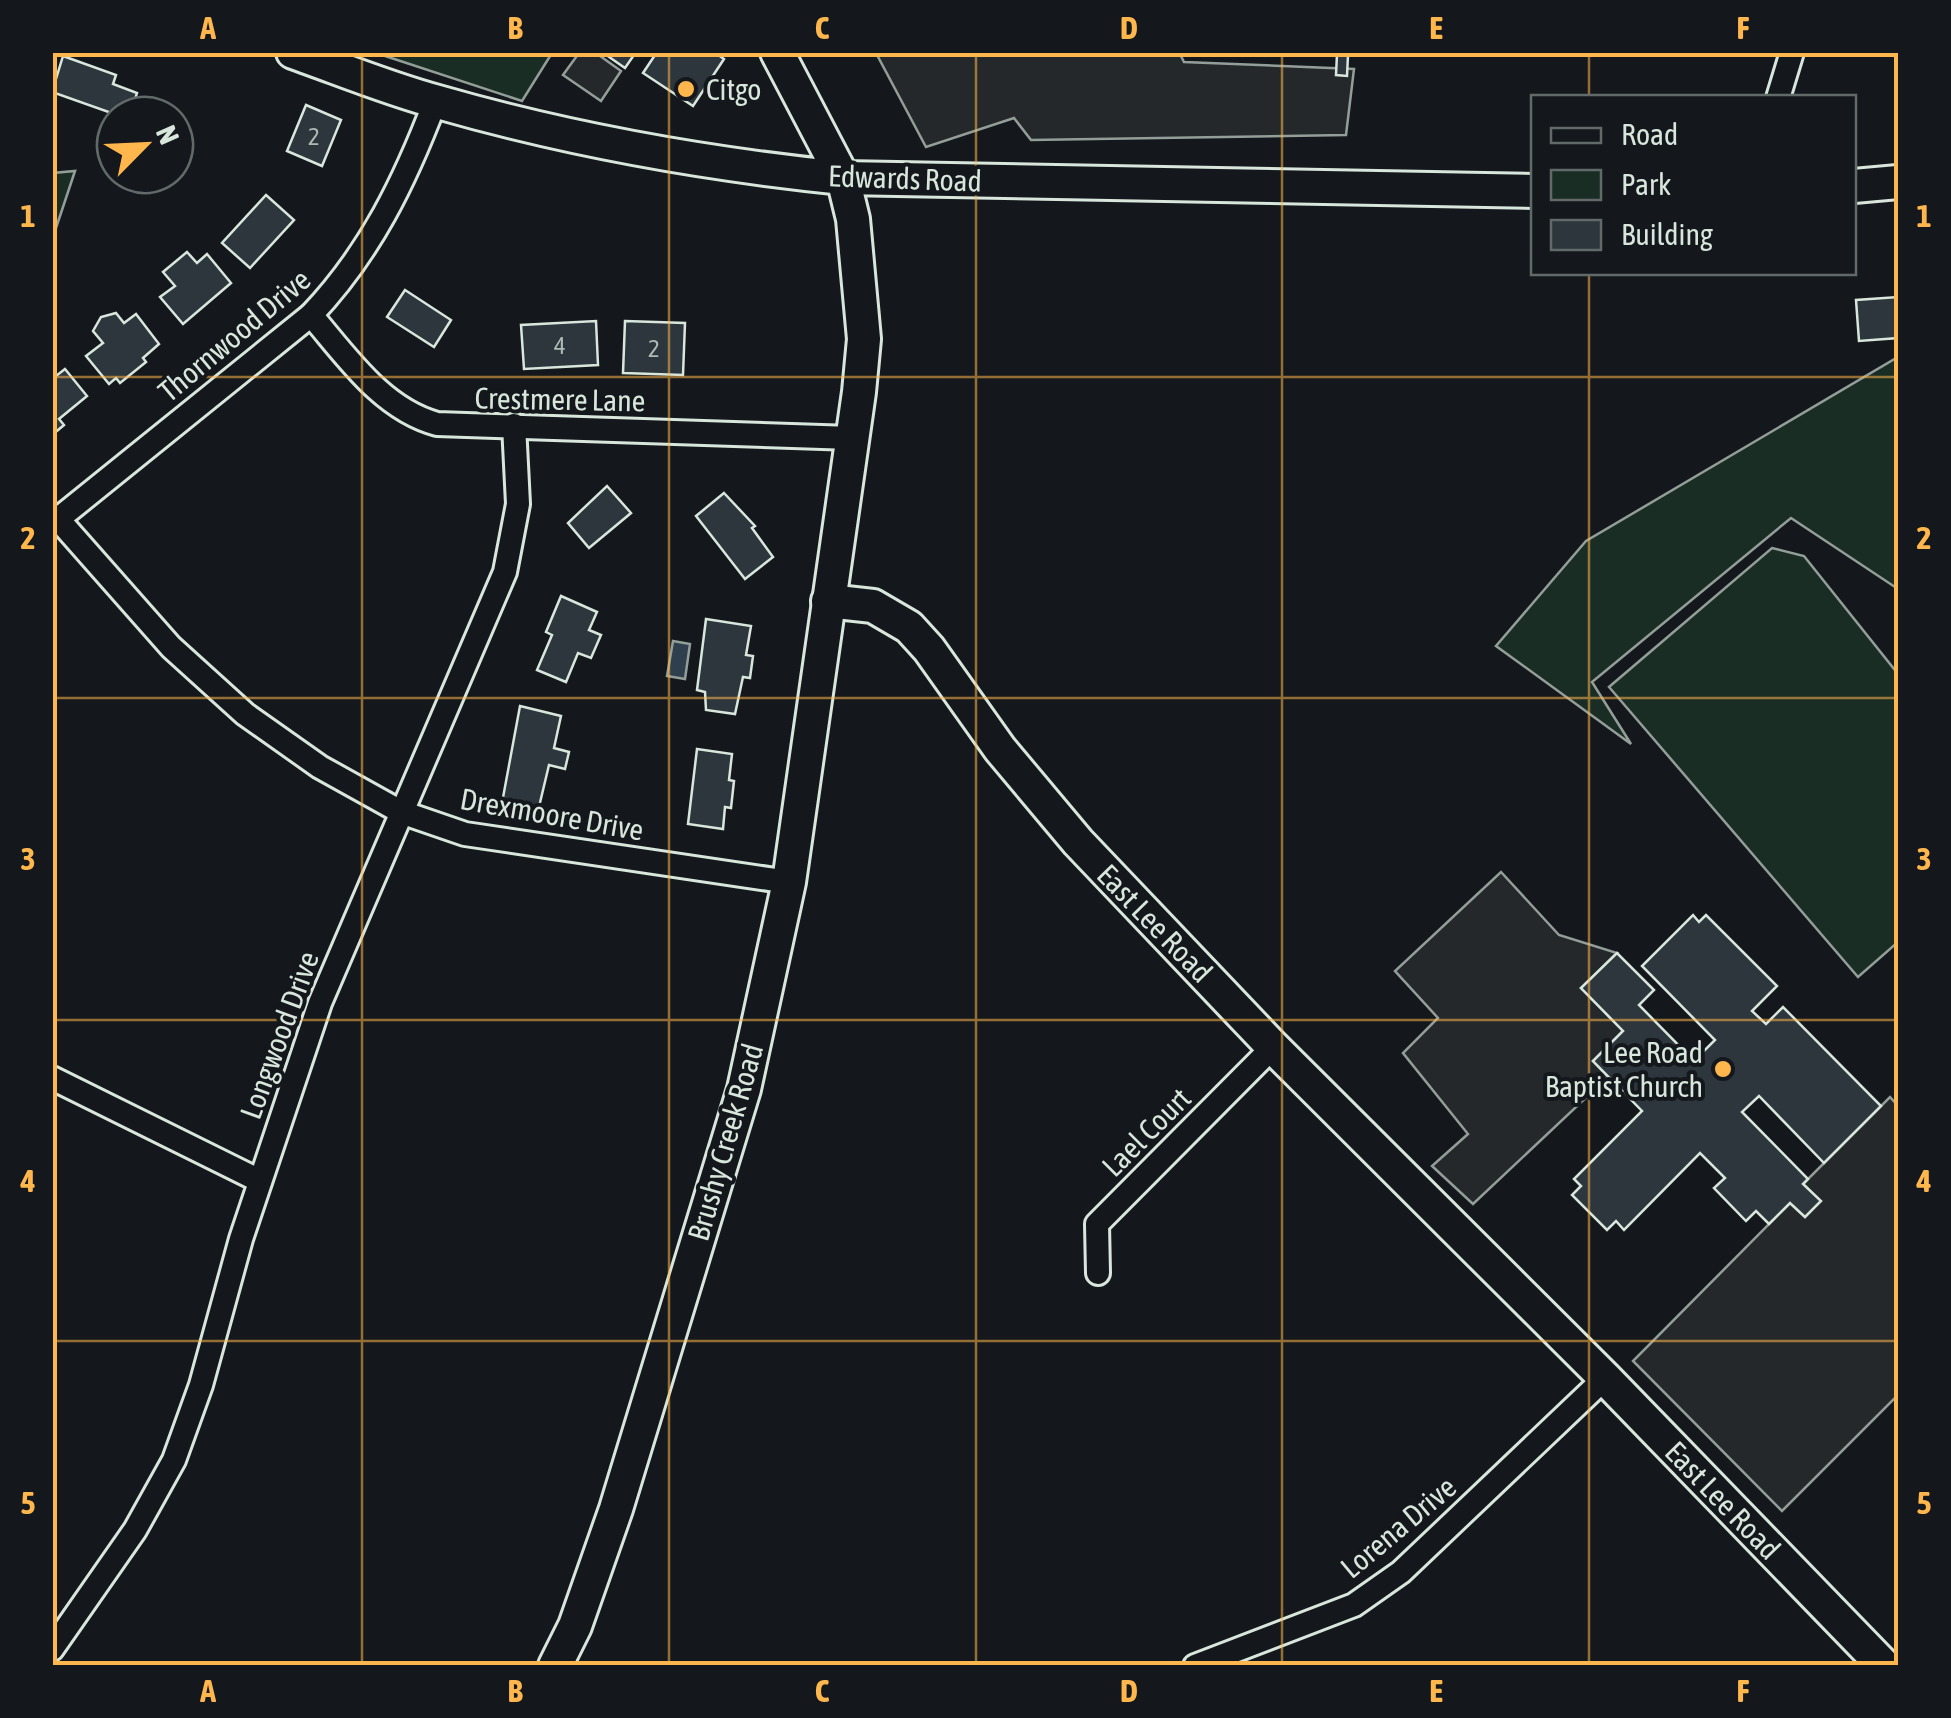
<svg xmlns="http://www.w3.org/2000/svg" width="1951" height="1718" viewBox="0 0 1951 1718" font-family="'Asap Condensed',sans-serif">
	<rect width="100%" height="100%" fill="#14181c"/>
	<g fill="#1a2d24" stroke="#939e99" stroke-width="2.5">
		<path d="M 376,53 L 552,53 L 522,101 Z"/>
		<path d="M 75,171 L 53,237 L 53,173 Z"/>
		<path d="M 1898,357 L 1898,589 L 1791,518 L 1592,682 L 1631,744 L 1496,646 L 1586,541 Z"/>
		<path d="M 1772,548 L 1804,556 L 1898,674 L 1898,942 L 1858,977 L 1609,687 Z"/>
	</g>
	<g fill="#24282b" stroke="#939e99" stroke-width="2.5">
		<path d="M 1179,52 L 1184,62 L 1354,69 L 1346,135 L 1031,140 L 1014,118 L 926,147 L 876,53 Z"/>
		<path d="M 579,53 L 596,53 L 621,71 L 601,101 L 563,75 Z"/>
		<path d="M 1501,872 L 1559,935 L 1617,953 L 1581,988 L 1623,1031 L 1593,1061 L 1608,1077 L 1473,1204 L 1432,1166 L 1468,1134 L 1403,1053 L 1438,1018 L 1395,971 Z"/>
		<path d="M 1890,1097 L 1898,1106 L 1898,1395 L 1782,1511 L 1633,1361 L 1790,1203 L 1805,1217 L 1820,1201 L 1803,1184 Z"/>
	</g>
	<path fill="#2f3f4d" stroke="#939e99" stroke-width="2.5" d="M 673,641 L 690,644 L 685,679 L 667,676 Z"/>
	<g fill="#2c363c" stroke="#d8e6dc" stroke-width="2.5">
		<path d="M 602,52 L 636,52 L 625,68 Z"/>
		<path d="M 657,52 L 714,52 L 724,59 L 693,106 L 643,73 Z"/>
		<path d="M 1337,54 L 1348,55 L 1347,76 L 1336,75 Z"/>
		<path d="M 63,56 L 116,75 L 113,84 L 137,93 L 130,115 L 117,115 L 52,92 Z"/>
		<path d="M 306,105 L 341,120 L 322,166 L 287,151 Z"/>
		<path d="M 266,195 L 294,220 L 250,268 L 222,243 Z"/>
		<path d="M 187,252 L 197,263 L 207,254 L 231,283 L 183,324 L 160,297 L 175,286 L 163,272 Z"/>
		<path d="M 405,290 L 451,320 L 434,347 L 387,317 Z"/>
		<path d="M 1898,297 L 1898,338 L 1859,341 L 1856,300 Z"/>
		<path d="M 116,313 L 124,323 L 136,314 L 159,344 L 143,358 L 146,362 L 120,383 L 116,378 L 109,384 L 86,356 L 103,343 L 93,331 L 101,317 Z"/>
		<path d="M 596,321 L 598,365 L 524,369 L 521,325 Z"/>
		<path d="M 625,321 L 685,323 L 683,375 L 623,373 Z"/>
		<path d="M 65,369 L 87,396 L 59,419 L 64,425 L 52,435 L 52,379 Z"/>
		<path d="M 607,486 L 631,513 L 589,548 L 568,523 Z"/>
		<path d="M 724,493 L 755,526 L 752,528 L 773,557 L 745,579 L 696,516 Z"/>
		<path d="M 561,596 L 597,612 L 589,630 L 601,635 L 591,658 L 578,653 L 566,682 L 537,670 L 552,635 L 546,632 Z"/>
		<path d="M 706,619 L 751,626 L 746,655 L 753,656 L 750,678 L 743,677 L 735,714 L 706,710 L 705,692 L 697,690 Z"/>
		<path d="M 520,706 L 561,716 L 554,748 L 569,752 L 565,769 L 549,765 L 538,811 L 502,803 Z"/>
		<path d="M 697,749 L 732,754 L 729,780 L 734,781 L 731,808 L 725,807 L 723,829 L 688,824 Z"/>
		<path d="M 1693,915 L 1699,922 L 1706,915 L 1777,986 L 1752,1011 L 1766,1024 L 1783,1007 L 1881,1106 L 1824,1163 L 1759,1096 L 1742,1112 L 1808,1179 L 1803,1184 L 1821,1201 L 1805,1217 L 1790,1203 L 1769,1224 L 1756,1211 L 1746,1221 L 1714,1188 L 1725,1178 L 1700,1153 L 1624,1230 L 1616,1221 L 1607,1230 L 1572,1195 L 1581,1186 L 1574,1179 L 1642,1111 L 1593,1061 L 1623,1031 L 1581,988 L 1617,953 L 1654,990 L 1639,1005 L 1694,1061 L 1715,1040 L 1642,966 Z"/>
	</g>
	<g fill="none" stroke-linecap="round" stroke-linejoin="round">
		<g stroke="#d8e6dc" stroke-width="28">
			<g id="street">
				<path d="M 1778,98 L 1792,52"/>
				<path d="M 311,315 C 347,357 382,409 437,424 L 852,438"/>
				<path d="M 58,519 L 171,647 L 245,714 L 320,767 L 401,812 L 465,834 L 789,882"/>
				<path d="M 52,524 L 311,315 C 370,253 405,181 435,102"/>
				<path d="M 52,1078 L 260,1181"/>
				<path d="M 1098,1273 L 1097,1224 L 1273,1047"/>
				<path d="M 52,1649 L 135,1530 L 174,1460 L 201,1385 L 241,1239 L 320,1003 L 505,572 L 518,504 L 514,425"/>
				<path d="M 1195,1666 L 1354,1605 L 1401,1572 L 1605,1378"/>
			</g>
		</g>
		<g stroke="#d8e6dc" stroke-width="38">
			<g id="secondary">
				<path d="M 293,52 C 341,69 389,89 438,102 C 570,140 705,164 843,178 L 1534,191"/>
				<path d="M 1854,186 L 1898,182"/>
				<path d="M 828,601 L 873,606 L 909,627 L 929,649 L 1000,749 L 1078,842 L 1273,1047 L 1605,1378 L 1884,1666"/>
				<path d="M 555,1666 L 575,1626 L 616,1509 L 744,1089 L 789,882 L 859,392 L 864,339 L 853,219 L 843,178 L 777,52"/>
			</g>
		</g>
		<use href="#street" stroke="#14181c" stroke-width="22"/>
		<use href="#secondary" stroke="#14181c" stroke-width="32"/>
	</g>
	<path fill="none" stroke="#ffb74d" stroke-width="2.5" stroke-opacity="0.55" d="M 362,52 L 362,1666M 669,52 L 669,1666M 976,52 L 976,1666M 1282,52 L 1282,1666M 1589,52 L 1589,98M 1589,272 L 1589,1666M 52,377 L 1898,377M 52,698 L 1898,698M 52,1020 L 1898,1020M 52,1341 L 1898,1341"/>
	<g fill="#ffb74d" stroke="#14181c" stroke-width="4">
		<circle cx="686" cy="89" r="10"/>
		<circle cx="1723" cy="1069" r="10"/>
	</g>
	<g text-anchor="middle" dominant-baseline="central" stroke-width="8" stroke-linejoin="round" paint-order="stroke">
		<g font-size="25" fill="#adbab4">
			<text x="314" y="136">2</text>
			<text x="560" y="345">4</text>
			<text x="654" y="348">2</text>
		</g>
		<g font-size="30" fill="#d8e6dc" stroke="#14181c" text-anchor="start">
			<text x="706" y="89">Citgo</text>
			<text x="1703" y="1052" text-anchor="end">Lee Road<tspan x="1703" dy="34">Baptist Church</tspan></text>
		</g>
		<g font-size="30" fill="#d8e6dc" stroke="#14181c">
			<text transform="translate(905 178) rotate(2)">Edwards Road</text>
			<text transform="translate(234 335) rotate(-40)">Thornwood Drive</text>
			<text transform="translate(560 399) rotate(1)">Crestmere Lane</text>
			<text transform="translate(552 814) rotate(10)">Drexmoore Drive</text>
			<text transform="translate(1155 923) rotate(46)">East Lee Road</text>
			<text transform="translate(279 1035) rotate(-70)">Longwood Drive</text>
			<text transform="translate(1146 1132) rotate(-45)">Lael Court</text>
			<text transform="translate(725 1142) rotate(-74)">Brushy Creek Road</text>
			<text transform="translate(1723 1500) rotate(46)">East Lee Road</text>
			<text transform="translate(1398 1527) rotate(-40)">Lorena Drive</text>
		</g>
	</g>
	<rect width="1951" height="1718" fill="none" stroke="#14181c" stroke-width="110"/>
	<rect x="1531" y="95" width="325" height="180" fill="#14181c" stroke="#626a69" stroke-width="2.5"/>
	<rect x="1551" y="128" width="50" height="15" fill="#14181c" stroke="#626a69" stroke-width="2.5"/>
	<text x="1621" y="145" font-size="30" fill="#d8e6dc">Road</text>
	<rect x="1551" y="170" width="50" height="30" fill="#1a2d24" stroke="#626a69" stroke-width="2.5"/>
	<text x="1621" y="195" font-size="30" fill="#d8e6dc">Park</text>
	<rect x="1551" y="220" width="50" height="30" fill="#2c363c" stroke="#626a69" stroke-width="2.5"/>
	<text x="1621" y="245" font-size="30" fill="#d8e6dc">Building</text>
	<g transform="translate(145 145) rotate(66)"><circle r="48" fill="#14181c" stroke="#626a69" stroke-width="2.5"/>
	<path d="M0-8L18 38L0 25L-18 38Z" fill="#ffb74d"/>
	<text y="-15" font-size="28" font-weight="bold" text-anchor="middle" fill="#d8e6dc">N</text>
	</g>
	<rect x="55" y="55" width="1841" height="1608" fill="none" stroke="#ffb74d" stroke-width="4"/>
	<g font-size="32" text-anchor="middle" font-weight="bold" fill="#ffb74d">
		<text x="208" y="39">A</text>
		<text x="515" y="39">B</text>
		<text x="822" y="39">C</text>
		<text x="1129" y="39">D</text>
		<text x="1436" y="39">E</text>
		<text x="1743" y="39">F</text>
		<text x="28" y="227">1</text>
		<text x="1924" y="227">1</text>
		<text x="28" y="549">2</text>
		<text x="1924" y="549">2</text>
		<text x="28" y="870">3</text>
		<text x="1924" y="870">3</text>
		<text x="28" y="1192">4</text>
		<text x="1924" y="1192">4</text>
		<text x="28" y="1514">5</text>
		<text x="1924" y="1514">5</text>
		<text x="208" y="1702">A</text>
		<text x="515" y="1702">B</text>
		<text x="822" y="1702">C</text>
		<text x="1129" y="1702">D</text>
		<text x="1436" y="1702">E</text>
		<text x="1743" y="1702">F</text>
	</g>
</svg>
